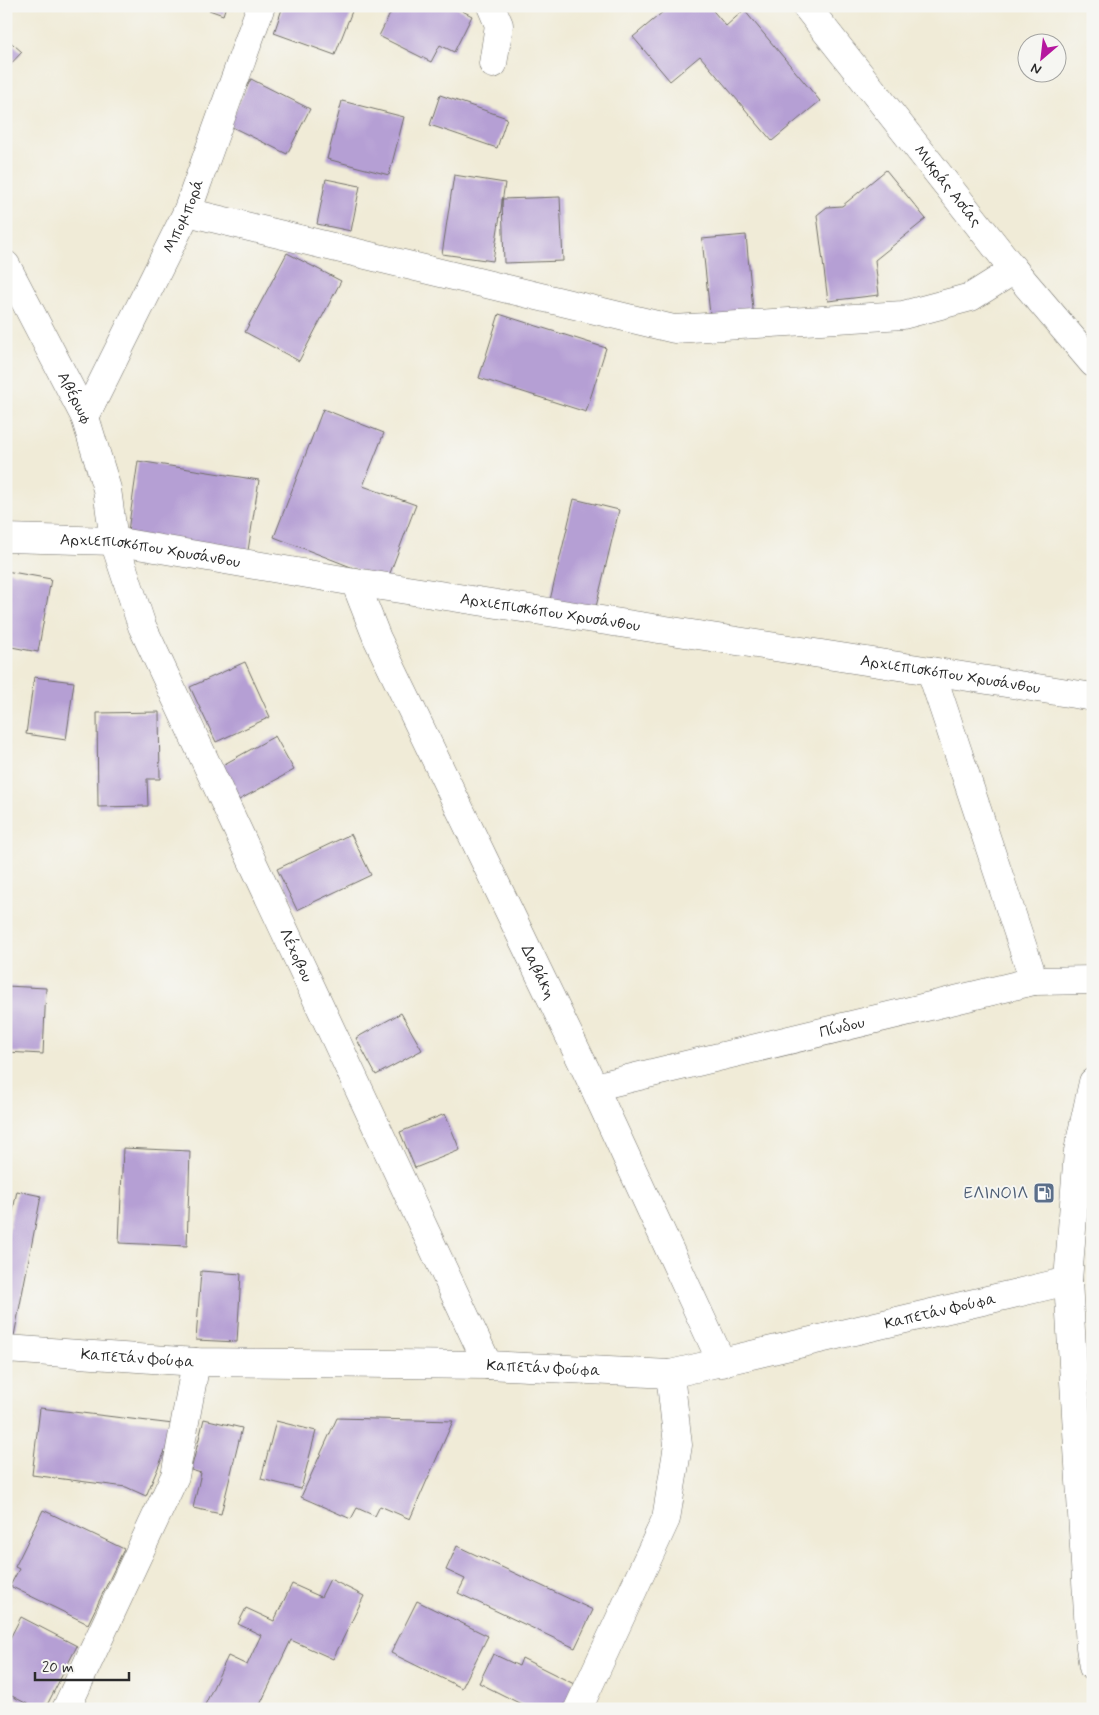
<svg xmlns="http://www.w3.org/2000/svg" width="1099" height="1715" viewBox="0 0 1099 1715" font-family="Mynerve,sans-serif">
	<rect width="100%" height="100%" fill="#f6f6f2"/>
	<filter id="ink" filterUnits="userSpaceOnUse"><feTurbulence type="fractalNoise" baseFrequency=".02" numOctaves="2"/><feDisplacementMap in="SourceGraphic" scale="10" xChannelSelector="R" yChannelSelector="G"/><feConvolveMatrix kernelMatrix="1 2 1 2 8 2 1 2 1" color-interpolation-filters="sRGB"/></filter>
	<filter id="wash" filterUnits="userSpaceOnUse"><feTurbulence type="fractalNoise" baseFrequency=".0096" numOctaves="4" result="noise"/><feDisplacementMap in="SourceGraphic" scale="20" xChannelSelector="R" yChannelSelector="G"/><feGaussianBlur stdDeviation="1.12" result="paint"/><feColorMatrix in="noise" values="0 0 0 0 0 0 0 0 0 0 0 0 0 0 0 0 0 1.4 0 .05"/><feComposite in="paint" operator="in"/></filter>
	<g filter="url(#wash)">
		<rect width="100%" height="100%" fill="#f0ebd7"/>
		<g id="blocks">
			<g fill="#b59fd4">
				<path d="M 198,6 L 226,6 L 223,15 Z"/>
				<path d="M 283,6 L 354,6 L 335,55 L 274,33 Z"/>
				<path d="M 394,6 L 453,6 L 472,16 L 454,52 L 440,45 L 431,62 L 379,36 Z"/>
				<path d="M 670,6 L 709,6 L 726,26 L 744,10 L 820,101 L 772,141 L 700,56 L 670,81 L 633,37 Z"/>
				<path d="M 6,38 L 22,52 L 6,69 Z"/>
				<path d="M 251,79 L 310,109 L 287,154 L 228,125 Z"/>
				<path d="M 440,95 L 507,118 L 497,148 L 430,125 Z"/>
				<path d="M 342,101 L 404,117 L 389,175 L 327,159 Z"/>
				<path d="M 886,170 L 926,219 L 875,260 L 879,295 L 828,301 L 817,215 L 827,207 L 842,206 Z"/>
				<path d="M 454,175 L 505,183 L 493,261 L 442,254 Z"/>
				<path d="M 326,179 L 360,186 L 351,231 L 317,224 Z"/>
				<path d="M 560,197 L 563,261 L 504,263 L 502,199 Z"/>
				<path d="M 746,235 L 754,320 L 711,324 L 702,239 Z"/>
				<path d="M 287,253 L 341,281 L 299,361 L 245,332 Z"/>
				<path d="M 499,314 L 606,348 L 586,412 L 479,378 Z"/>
				<path d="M 323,409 L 384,433 L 363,486 L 416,505 L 387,581 L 274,537 Z"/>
				<path d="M 138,461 L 259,480 L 247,557 L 127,538 Z"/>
				<rect x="6" y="472" width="2" height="59"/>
				<path d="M 574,499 L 619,510 L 595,611 L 550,600 Z"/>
				<path d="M 6,571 L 51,579 L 38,652 L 6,646 Z"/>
				<path d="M 245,662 L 270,717 L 216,742 L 190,687 Z"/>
				<path d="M 34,677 L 74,682 L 66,740 L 26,734 Z"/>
				<path d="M 159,712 L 160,779 L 147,779 L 148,806 L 98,807 L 97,713 Z"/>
				<path d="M 275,736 L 294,770 L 239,800 L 221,766 Z"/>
				<path d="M 351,834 L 371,875 L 297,910 L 277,869 Z"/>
				<path d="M 6,986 L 46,988 L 43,1054 L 6,1052 Z"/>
				<path d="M 401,1013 L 422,1050 L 376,1075 L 356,1038 Z"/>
				<path d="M 445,1114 L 460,1150 L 415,1168 L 400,1132 Z"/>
				<path d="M 123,1148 L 190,1151 L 187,1246 L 119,1243 Z"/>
				<path d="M 17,1191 L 41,1196 L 14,1336 L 6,1334 L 6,1243 Z"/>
				<path d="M 201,1271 L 241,1274 L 237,1342 L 196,1340 Z"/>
				<path d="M 40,1408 L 173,1424 L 171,1437 L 146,1496 L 126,1487 L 32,1475 Z"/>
				<path d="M 337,1418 L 453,1421 L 410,1519 L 380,1506 L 375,1516 L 357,1508 L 351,1519 L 301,1497 Z"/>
				<path d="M 204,1419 L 242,1428 L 221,1514 L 193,1508 L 201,1473 L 191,1470 Z"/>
				<path d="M 276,1421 L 316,1431 L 301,1489 L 261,1479 Z"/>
				<path d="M 43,1510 L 124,1549 L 88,1624 L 10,1586 L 19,1569 L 15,1567 Z"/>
				<path d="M 457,1546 L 593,1610 L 575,1648 L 458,1593 L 465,1579 L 446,1570 Z"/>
				<path d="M 330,1579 L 364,1596 L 333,1659 L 291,1640 L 258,1709 L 203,1709 L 228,1656 L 247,1665 L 261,1635 L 238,1624 L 246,1608 L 274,1621 L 292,1584 L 321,1597 Z"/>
				<path d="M 417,1601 L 488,1636 L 462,1688 L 391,1653 Z"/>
				<path d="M 21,1617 L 77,1646 L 45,1709 L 37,1709 L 6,1693 L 6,1646 Z"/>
				<path d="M 493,1654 L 519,1666 L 522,1658 L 576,1685 L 564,1709 L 531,1709 L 479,1683 Z"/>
			</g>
		</g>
	</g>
	<g filter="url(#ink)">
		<use href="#blocks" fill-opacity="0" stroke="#706e67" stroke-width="1"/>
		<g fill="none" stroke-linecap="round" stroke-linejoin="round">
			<g stroke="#706e67" stroke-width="29">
				<g id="minor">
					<path d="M 491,6 L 499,25 L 493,64"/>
					<path id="s1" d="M 806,6 L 1014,270 L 1093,363"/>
					<path d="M 187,212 L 674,329 L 903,315 L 971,297 L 1014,270"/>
					<path id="s2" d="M 6,265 L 85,417 L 107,489 L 114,541 L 142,626 L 488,1365"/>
					<path id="s3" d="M 85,417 L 187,212 L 261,6"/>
					<path id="s4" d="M 6,538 L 114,541 L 355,582 L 931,671 L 1093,697"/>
					<path id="s5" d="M 355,582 L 377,638 L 594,1087 L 722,1363"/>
					<path d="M 931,671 L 1034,981"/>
					<path d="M 1093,1082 L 1078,1151 L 1068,1281 L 1090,1647 L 1093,1667"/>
					<path id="s6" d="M 594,1087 L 1034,981 L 1093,980"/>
					<path id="s7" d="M 6,1349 L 196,1362 L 488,1365 L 670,1374 L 1068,1281"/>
					<path d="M 66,1709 L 175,1476 L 196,1362"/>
					<path d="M 578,1709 L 666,1519 L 678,1445 L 670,1374"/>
				</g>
			</g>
			<use href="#minor" stroke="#fff" stroke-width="28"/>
		</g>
	</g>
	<defs>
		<g id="fuel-square" transform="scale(1.125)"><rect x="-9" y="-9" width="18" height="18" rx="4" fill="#5c6f8a" stroke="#f6f6f2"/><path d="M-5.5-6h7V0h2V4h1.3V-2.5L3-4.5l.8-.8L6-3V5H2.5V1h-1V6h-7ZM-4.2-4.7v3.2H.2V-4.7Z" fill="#fff"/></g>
	</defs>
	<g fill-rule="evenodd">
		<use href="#fuel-square" x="1044" y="1193"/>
	</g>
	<g text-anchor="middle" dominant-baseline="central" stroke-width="4" stroke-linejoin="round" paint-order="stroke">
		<g font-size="16" fill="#2b2b2b" stroke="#f6f6f2">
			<text stroke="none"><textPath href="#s1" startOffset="229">Μικράς Ασίας</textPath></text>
			<text stroke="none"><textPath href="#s3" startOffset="224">Μπομπορά</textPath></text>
			<text stroke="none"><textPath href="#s2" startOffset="150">Αβέρωφ</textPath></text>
			<text stroke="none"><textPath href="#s4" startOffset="145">Αρχιεπισκόπου Χρυσάνθου</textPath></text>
			<text stroke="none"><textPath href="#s4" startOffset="550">Αρχιεπισκόπου Χρυσάνθου</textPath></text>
			<text stroke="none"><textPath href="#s4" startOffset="955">Αρχιεπισκόπου Χρυσάνθου</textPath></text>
			<text stroke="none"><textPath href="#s2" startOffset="752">Λέχοβου</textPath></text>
			<text stroke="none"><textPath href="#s5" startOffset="431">Δαβάκη</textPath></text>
			<text stroke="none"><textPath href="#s6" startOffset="255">Πίνδου</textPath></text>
			<text stroke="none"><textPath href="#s7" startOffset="942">Καπετάν Φούφα</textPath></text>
			<text stroke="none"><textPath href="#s7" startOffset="132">Καπετάν Φούφα</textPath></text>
			<text stroke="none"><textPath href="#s7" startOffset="538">Καπετάν Φούφα</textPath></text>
		</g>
		<g font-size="16" fill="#4e5e75" stroke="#f6f6f2" text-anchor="end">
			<text x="1028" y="1193">ΕΛΙΝΟΙΛ</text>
		</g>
	</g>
	<rect width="1099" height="1715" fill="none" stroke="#f6f6f2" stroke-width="25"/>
	<g transform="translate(1042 58) rotate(208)"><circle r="24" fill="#f6f6f2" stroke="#a5a5a2"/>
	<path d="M0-4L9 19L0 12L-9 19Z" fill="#b5179e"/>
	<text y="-8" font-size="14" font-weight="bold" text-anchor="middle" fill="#2b2b2b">N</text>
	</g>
	<path d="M35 1672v8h94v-8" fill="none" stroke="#2b2b2b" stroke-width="2.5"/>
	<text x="42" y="1672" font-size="15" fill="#2b2b2b" stroke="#f6f6f2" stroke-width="4" paint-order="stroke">20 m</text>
</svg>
